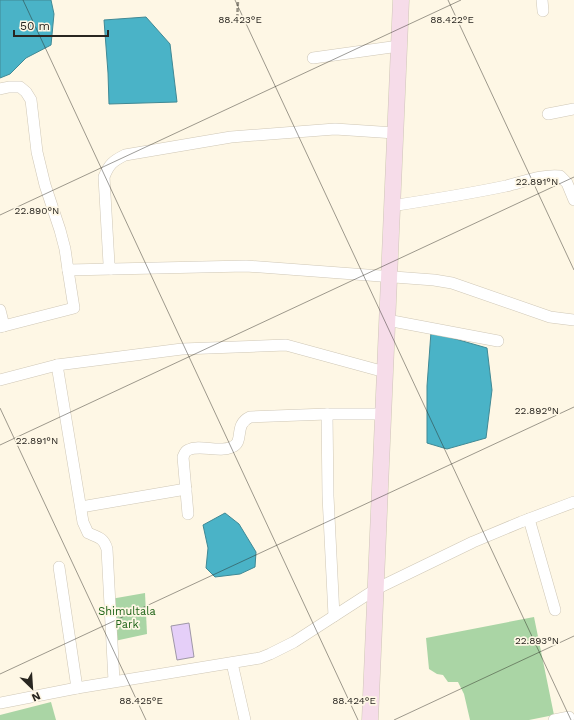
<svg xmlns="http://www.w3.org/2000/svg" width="574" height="720" viewBox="0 0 574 720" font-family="'Work Sans',sans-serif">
	<rect width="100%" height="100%" fill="#fef7e5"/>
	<g fill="#aad5a5">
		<path d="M 145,593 L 147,634 L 110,642 L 105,600 Z"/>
		<path d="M 534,617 L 554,715 L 529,720 L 470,720 L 464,694 L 458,682 L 448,682 L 443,675 L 437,674 L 429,669 L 426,638 Z"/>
		<path d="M 51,702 L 56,720 L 0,720 L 0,715 Z"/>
	</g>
	<g fill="#4ab3c7" stroke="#408995">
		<path d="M 0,0 L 51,0 L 54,14 L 51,45 L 26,58 L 10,74 L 0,78 Z"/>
		<path d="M 146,17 L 170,44 L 177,102 L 109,104 L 108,73 L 104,20 Z"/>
		<path d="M 431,332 L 487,348 L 492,390 L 486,438 L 447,449 L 427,443 L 427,386 Z"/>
		<path d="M 225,513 L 239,524 L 256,552 L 255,567 L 240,574 L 215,577 L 206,568 L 208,548 L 203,525 Z"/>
	</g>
	<path fill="#e5cff8" stroke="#9f97a7" d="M 189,623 L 194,657 L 177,660 L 171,626 Z"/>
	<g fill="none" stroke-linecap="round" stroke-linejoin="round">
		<g stroke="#cfc7b6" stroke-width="12">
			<g id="street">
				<path d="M 542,0 L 543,11"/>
				<path d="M 313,58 L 399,46"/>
				<path d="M 0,89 L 9,87 L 20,87 L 26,92 L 31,100 L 37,152 L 45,185 L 60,230 L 65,249 L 68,270 L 246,266 L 434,280 L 452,283 L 550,317 L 574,320"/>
				<path d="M 548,114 L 574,109"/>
				<path d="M 391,206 C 430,200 468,194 506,186 C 523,182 543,174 560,176 L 567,183 L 574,200"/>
				<path d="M 111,269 L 109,264 L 104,177 C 109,164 113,161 125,155 L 231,137 L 335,129 L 395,133"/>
				<path d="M 0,310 L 4,326"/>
				<path d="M 387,320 L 498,341"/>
				<path d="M 0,327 L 74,308 L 68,270"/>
				<path d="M 57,365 L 83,522 L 88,533 C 98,537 104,538 107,549 L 114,681"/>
				<path d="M 0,380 L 57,365 L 182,349 L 286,345 L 385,372"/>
				<path d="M 81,507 L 186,489"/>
				<path d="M 188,514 L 183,457 C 184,455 185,451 188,450 C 200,444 219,453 232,447 C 245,442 233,425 250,417 L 327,414"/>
				<path d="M 529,519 L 555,610"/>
				<path d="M 59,567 L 77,688"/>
				<path d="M 334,616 L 328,496 L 327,414 L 383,414"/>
				<path d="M 232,663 L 245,720"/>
				<path d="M 0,703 L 77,688 L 260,658 L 270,654 L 294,642 L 376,589 L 473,542 L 521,522 L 574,502"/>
				<path d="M 554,720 L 569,717"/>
			</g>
		</g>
		<g stroke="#cfc7b6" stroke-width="17">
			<path id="secondary" d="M 370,720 L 401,0"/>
		</g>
		<path stroke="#969184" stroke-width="2.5" stroke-dasharray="4 2" stroke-linecap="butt" d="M 237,24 L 238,0"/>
		<use href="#street" stroke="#fff" stroke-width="11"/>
		<use href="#secondary" stroke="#f6dce9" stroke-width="16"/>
	</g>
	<path fill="none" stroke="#292620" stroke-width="1" stroke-opacity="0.45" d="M 23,0 L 358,720M 235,0 L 571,720M 448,0 L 574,270M 0,215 L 461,0M 0,408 L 146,720M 0,445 L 574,177M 0,674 L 574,407M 394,720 L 574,636"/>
	<g text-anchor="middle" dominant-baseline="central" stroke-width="3.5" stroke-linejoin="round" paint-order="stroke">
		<g font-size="11" fill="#206519" stroke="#fef7e5">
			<text x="127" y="611">Shimultala<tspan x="127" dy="13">Park</tspan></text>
		</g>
	</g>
	<g font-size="10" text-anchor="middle" fill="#292620" stroke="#fef7e5" stroke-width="3.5" stroke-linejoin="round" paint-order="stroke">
		<text x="240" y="23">88.423°E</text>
		<text x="452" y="23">88.422°E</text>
		<text x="537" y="185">22.891°N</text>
		<text x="37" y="214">22.890°N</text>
		<text x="537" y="414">22.892°N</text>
		<text x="37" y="444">22.891°N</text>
		<text x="537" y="644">22.893°N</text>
		<text x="141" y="704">88.425°E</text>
		<text x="354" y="704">88.424°E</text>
	</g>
	<g transform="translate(32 688) rotate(155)" stroke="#fef7e5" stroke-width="3" paint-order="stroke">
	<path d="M0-3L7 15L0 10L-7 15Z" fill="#292620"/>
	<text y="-6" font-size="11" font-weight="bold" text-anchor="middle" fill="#292620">N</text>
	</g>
	<path d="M14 30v6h94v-6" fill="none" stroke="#292620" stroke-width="2"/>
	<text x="20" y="30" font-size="12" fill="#292620" stroke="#fef7e5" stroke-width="3" paint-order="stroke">50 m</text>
</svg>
